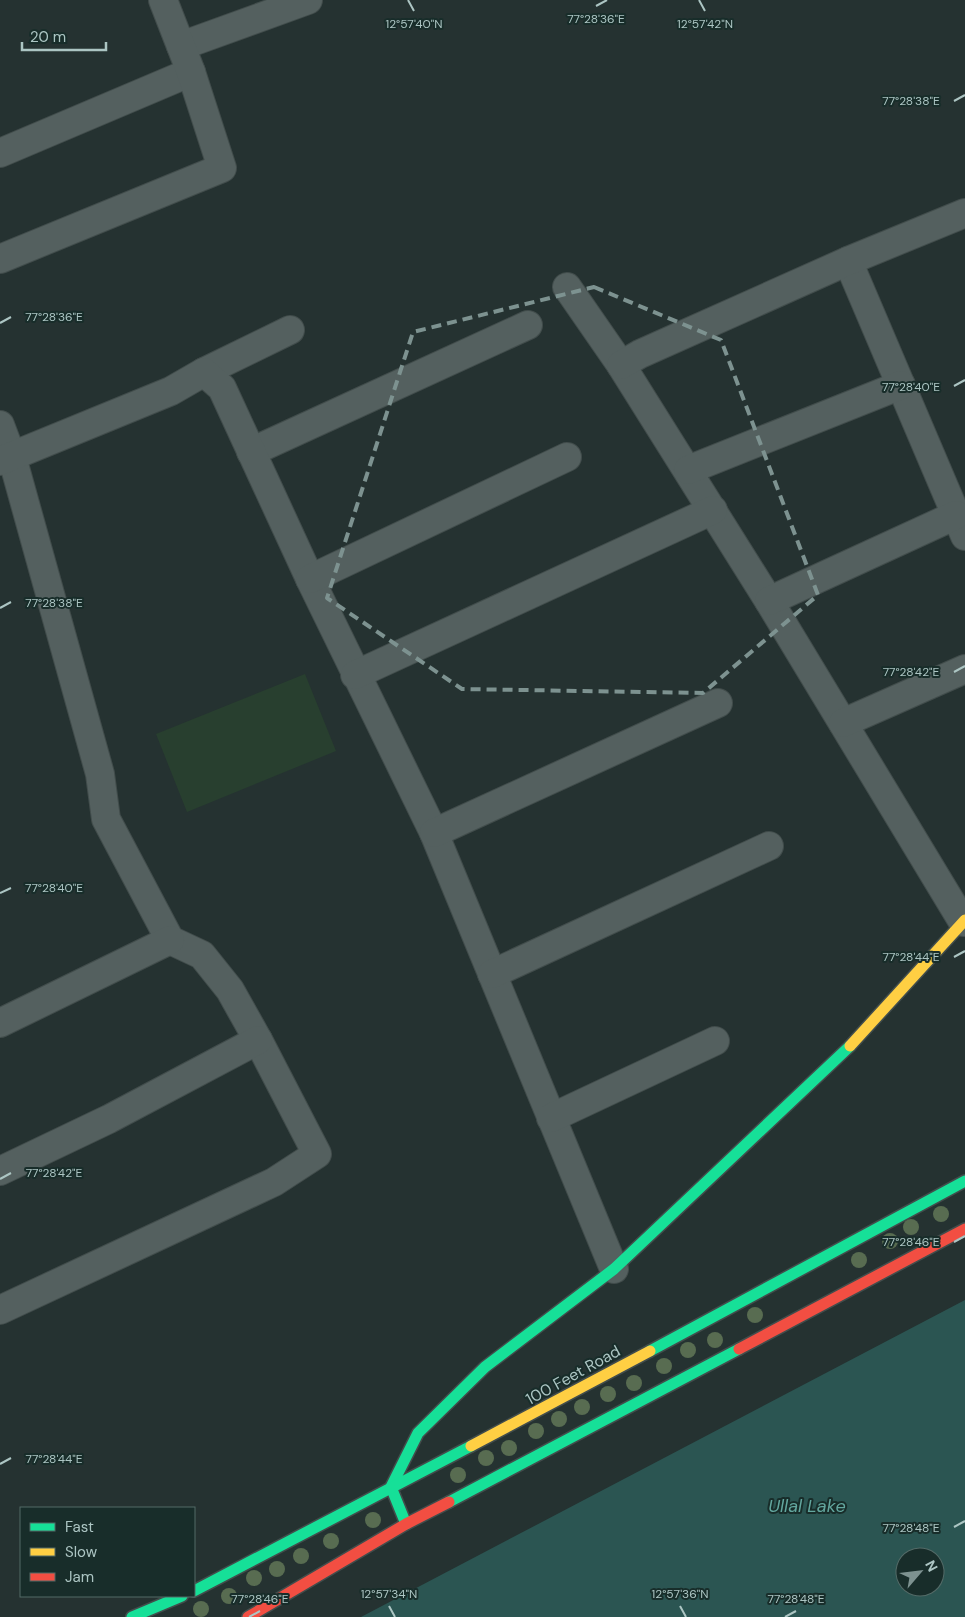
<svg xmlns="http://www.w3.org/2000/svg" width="965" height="1617" viewBox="0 0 965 1617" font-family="'DM Sans',sans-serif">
	<rect width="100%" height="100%" fill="#253231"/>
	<path fill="#283f2f" d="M 305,674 L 336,751 L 187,812 L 156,734 Z"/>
	<path fill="#2b5552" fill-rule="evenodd" d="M 965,1300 L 965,1617 L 361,1617 ZM 905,1557 L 935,1557 L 935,1587 L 905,1587 Z"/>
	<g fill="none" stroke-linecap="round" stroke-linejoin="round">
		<g stroke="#424d4c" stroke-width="30">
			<g id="street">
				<path d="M 181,46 L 308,0"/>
				<path d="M 0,153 L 191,72"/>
				<path d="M 0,259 L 222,168 L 191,72 L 163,0"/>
				<path d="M 848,261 L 965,536"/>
				<path d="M 567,287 L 621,365 L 769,601 L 963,922"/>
				<path d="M 621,365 L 640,354 L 848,261 L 965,213"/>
				<path d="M 204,372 L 290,330"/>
				<path d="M 0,425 L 12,457 L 100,774 L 106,819 L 170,940 L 202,955 L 230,990 L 258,1040 L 317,1154 L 274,1182 L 0,1310"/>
				<path d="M 251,452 L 528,325"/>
				<path d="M 0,461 L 171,391 L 204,372 L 222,388 L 310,579 L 434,833 L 614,1269"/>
				<path d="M 688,470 L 901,385"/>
				<path d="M 310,579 L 567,457"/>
				<path d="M 769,601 L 956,515"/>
				<path d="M 355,675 L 713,510"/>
				<path d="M 843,723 L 965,669"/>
				<path d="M 434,833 L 718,703"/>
				<path d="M 492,974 L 769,846"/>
				<path d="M 0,1023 L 170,940"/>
				<path d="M 551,1118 L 715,1041"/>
				<path d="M 0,1171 L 109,1119 L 258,1040"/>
			</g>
		</g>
		<g stroke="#424d4c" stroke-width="14">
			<g id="fast">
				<path d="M 650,1351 L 965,1181"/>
				<path d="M 449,1502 L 739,1349"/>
				<path d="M 406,1524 L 391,1487 L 418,1433 L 485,1367 L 614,1269 L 850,1046"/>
				<path d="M 194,1591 L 471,1446"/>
				<path d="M 132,1617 L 182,1596"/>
			</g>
		</g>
		<g stroke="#424d4c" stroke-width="14">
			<g id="slow">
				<path d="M 850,1046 L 965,920"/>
				<path d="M 471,1446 L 650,1351"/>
			</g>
		</g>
		<g stroke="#424d4c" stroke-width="14">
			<g id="jam">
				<path d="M 739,1349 L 965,1229"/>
				<path d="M 248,1617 L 406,1524 L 449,1502"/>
			</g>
		</g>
		<use href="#street" stroke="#54605f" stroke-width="28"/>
		<use href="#fast" stroke="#16e098" stroke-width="11"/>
		<use href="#slow" stroke="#ffcf43" stroke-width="11"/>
		<use href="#jam" stroke="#f24e42" stroke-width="11"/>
	</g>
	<g fill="#586c51">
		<circle cx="941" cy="1214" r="8"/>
		<circle cx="911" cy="1227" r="8"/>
		<circle cx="890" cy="1241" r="8"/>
		<circle cx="859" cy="1260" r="8"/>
		<circle cx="755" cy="1315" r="8"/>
		<circle cx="715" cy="1340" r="8"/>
		<circle cx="688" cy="1350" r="8"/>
		<circle cx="664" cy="1366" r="8"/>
		<circle cx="634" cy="1383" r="8"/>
		<circle cx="608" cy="1394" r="8"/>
		<circle cx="582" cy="1407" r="8"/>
		<circle cx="559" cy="1419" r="8"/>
		<circle cx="536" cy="1431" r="8"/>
		<circle cx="509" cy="1448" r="8"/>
		<circle cx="486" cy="1458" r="8"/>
		<circle cx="458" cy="1475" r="8"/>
		<circle cx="373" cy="1520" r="8"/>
		<circle cx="331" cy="1541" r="8"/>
		<circle cx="301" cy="1556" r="8"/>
		<circle cx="277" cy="1569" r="8"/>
		<circle cx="254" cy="1578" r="8"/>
		<circle cx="229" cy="1596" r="8"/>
		<circle cx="201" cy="1609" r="8"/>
	</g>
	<path fill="none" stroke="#7d9290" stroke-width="4" stroke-dasharray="10 6" stroke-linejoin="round" d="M 594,287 L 721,340 L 818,595 L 703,693 L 462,689 L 327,598 L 413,332 Z"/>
	<path fill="none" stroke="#acc5c3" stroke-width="2" d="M 408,0 L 414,11M 699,0 L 705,11M 596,6 L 607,0M 954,101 L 965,95M 0,323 L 11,317M 954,386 L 965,380M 0,608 L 11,602M 954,672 L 965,666M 0,893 L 11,888M 954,957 L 965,951M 0,1179 L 11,1173M 954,1242 L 965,1236M 0,1464 L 11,1458M 954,1527 L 965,1521M 389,1606 L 395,1617M 680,1606 L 686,1617M 249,1617 L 260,1611M 785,1617 L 796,1611"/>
	<g text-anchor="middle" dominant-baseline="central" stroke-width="4" stroke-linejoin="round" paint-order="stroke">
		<g font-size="16" fill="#acc5c3" stroke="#182d2a">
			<text transform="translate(573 1375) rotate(-29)">100 Feet Road</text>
		</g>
		<g font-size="18" font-style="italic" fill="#63a79f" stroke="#182d2a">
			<text x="807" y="1506">Ullal Lake</text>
		</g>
	</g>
	<g font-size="12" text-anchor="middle" fill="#acc5c3" stroke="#182d2a" stroke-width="4" stroke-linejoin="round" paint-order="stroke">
		<text x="596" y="23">77°28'36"E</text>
		<text x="414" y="28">12°57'40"N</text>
		<text x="705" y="28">12°57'42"N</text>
		<text x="911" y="105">77°28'38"E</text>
		<text x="54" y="321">77°28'36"E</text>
		<text x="911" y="391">77°28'40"E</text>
		<text x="54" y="607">77°28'38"E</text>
		<text x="911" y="676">77°28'42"E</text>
		<text x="54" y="892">77°28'40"E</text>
		<text x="911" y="961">77°28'44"E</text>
		<text x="54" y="1177">77°28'42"E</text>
		<text x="911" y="1246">77°28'46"E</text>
		<text x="54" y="1463">77°28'44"E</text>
		<text x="911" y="1532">77°28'48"E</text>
		<text x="389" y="1598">12°57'34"N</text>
		<text x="680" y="1598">12°57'36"N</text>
		<text x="260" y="1603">77°28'46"E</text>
		<text x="796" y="1603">77°28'48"E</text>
	</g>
	<rect x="20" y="1507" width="175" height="90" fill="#182d2a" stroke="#536a67"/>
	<rect x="30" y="1523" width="25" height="8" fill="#16e098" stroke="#536a67"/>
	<text x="65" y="1532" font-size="15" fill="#acc5c3">Fast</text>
	<rect x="30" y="1548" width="25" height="8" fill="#ffcf43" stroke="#536a67"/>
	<text x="65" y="1557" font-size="15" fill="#acc5c3">Slow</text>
	<rect x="30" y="1573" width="25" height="8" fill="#f24e42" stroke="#536a67"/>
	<text x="65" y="1582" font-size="15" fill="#acc5c3">Jam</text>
	<g transform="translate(920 1572) rotate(62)"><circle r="24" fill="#182d2a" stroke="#536a67"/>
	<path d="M0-4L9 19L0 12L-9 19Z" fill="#7d9290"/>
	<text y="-8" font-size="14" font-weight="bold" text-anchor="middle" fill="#acc5c3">N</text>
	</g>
	<path d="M22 42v8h84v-8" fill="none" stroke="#acc5c3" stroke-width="2.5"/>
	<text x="30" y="42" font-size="15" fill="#acc5c3" stroke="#182d2a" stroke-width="4" paint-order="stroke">20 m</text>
</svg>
